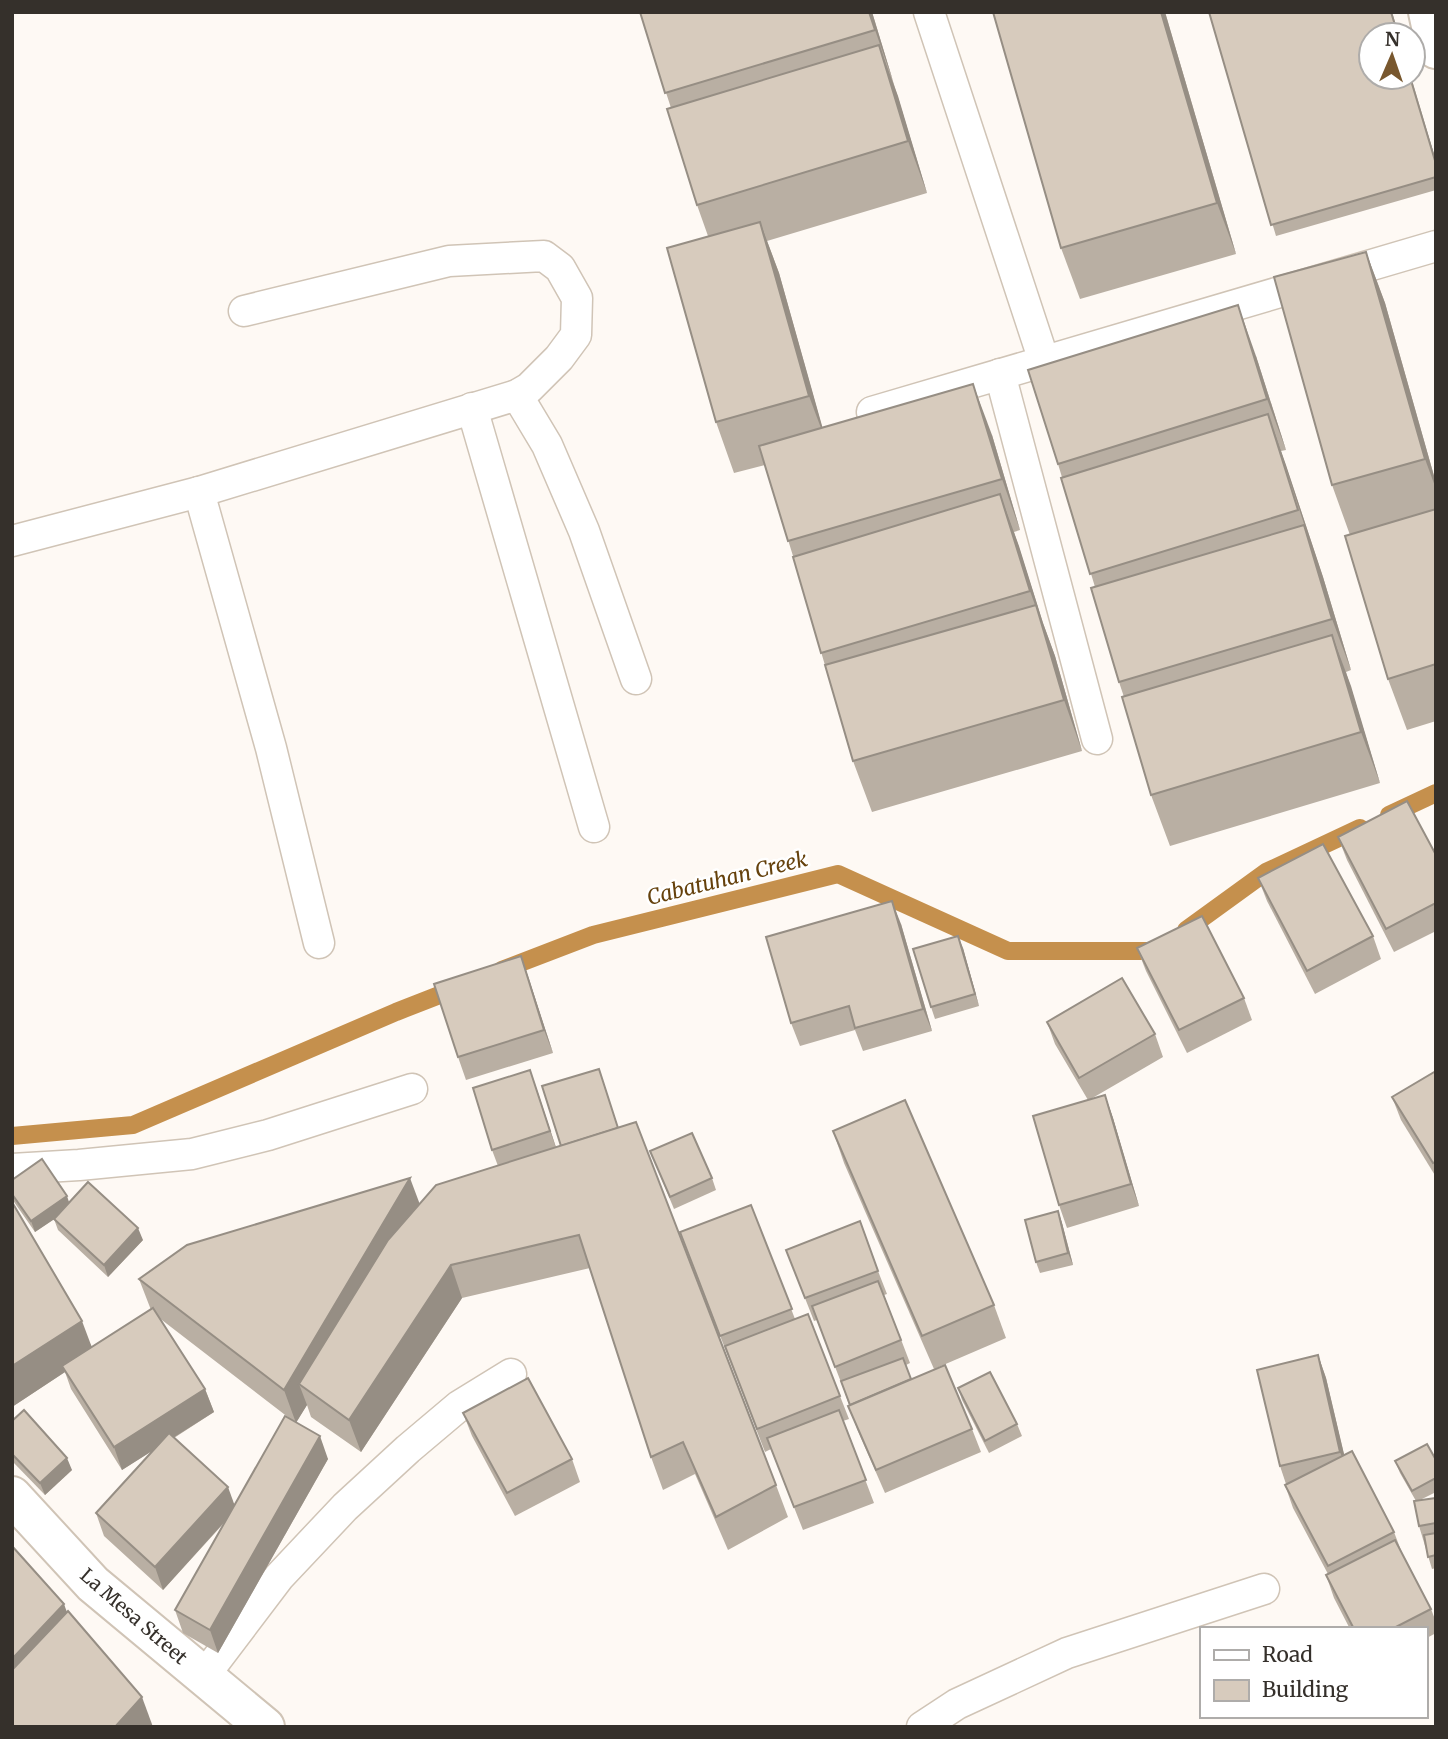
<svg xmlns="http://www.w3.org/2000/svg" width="1448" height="1739" viewBox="0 0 1448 1739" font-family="Merriweather,serif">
	<rect width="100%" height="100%" fill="#fef9f4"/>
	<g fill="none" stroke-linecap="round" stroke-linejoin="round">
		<g stroke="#c5904d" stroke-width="18">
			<path d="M 1389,815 L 1436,793"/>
			<path d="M 1186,930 L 1266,872 L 1360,828"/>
			<path d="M 502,970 L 593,935 L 838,874 L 1008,951 L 1158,951 L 1160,949"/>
			<path d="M 12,1136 L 133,1125 L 396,1012 L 460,987"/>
		</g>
		<g stroke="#d0c4b6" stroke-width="33">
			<g id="lane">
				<path d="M 929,12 L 1044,361"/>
				<path d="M 1000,374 L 1097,739"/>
				<path d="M 517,395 L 547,445 L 584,531 L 636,679"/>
				<path d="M 472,408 L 594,827"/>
				<path d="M 872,412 L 1436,246"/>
				<path d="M 199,492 L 271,748 L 319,943"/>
				<path d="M 12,541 L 199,492 L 517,395 L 529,388 L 559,358 L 576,335 L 577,298 L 560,268 L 544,256 L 449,261 L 244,311"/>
				<path d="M 12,1169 L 79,1165 L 192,1154 L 268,1135 L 412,1089"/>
				<path d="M 204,1676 L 279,1577 L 345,1507 L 408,1449 L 459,1406 L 511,1374"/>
				<path d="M 922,1727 L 957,1704 L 1067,1653 L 1264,1589"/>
			</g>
		</g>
		<g stroke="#d0c4b6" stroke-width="42">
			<g id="street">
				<path d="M 1428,12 L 1436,49"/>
				<path d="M 12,1496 L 93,1584 L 265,1727"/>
			</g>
		</g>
		<use href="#lane" stroke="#fff" stroke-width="30"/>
		<use href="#street" stroke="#fff" stroke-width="38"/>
	</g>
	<g fill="#b9afa3" fill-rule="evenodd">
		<path d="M 640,12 L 872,12 L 927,193 L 767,241 L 779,273 L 822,427 L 992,435 L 1020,530 L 1014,532 L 1043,623 L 1055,656 L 1082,751 L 872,812 L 853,761 L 793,556 L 765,465 L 734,473 L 716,422 L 708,236 L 697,205 L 671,108 Z"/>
		<path d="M 993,12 L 1165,12 L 1236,254 L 1080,299 L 1061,248 Z"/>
		<path d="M 1209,12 L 1392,12 L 1399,35 L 1371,35 L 1371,77 L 1411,77 L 1436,161 L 1436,190 L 1276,236 Z"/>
		<path d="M 1366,252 L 1385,303 L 1436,483 L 1436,721 L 1407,730 L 1388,679 L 1350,535 L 1332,485 Z"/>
		<path d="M 1256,356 L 1286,450 L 1281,451 L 1323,577 L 1351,670 L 1346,672 L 1380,783 L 1170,846 L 1151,795 L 1124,697 L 1119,682 L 1095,587 L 1058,464 Z"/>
		<path d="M 1338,837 L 1436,855 L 1436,931 L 1394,952 L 1347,860 Z"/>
		<path d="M 1258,878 L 1373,936 L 1381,959 L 1315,994 L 1267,901 Z"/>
		<path d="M 901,924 L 932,1031 L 863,1051 L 855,1030 L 800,1046 L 791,1023 Z"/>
		<path d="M 963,948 L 979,1006 L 935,1019 L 931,1007 Z"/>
		<path d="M 1137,948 L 1244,998 L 1252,1020 L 1187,1053 L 1146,971 Z"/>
		<path d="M 521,956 L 553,1053 L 466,1080 L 458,1057 Z"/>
		<path d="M 1047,1022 L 1155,1034 L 1163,1057 L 1089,1100 L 1105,1095 L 1113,1118 L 1139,1206 L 1067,1228 L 1059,1205 L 1088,1100 L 1055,1044 Z"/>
		<path d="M 1436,1071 L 1436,1177 L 1401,1120 L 1392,1097 Z"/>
		<path d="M 538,1093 L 556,1147 L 618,1128 L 776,1485 L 788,1517 L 728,1550 L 695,1474 L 663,1490 L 651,1457 L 590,1268 L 462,1298 L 361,1452 L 311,1417 L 307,1405 L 296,1422 L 328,1459 L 218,1653 L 183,1633 L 175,1610 L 225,1522 L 163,1590 L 104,1536 L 96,1513 L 153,1450 L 122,1470 L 71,1389 L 65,1372 L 12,1407 L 12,1202 L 92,1347 L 151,1310 L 139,1279 L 420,1203 L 498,1166 L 492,1150 ZM 158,1317 L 293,1421 L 235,1505 L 174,1438 L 214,1412 L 205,1389 Z"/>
		<path d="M 833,1131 L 994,1305 L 1006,1338 L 934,1369 L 844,1163 Z"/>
		<path d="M 650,1151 L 712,1178 L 716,1190 L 674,1209 Z"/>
		<path d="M 12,1180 L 69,1202 L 143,1240 L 108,1277 L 58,1230 L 54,1219 L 35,1232 L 12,1199 Z"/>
		<path d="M 751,1205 L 795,1319 L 840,1396 L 849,1419 L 843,1421 L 874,1503 L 803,1530 L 771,1449 L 765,1452 L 680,1232 Z"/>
		<path d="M 1058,1211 L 1062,1223 L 1073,1265 L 1040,1273 L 1036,1262 Z"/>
		<path d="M 786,1250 L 878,1271 L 887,1294 L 884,1295 L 910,1363 L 906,1365 L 911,1379 L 972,1429 L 981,1452 L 885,1493 L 857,1429 L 844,1390 L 817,1320 L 814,1321 Z"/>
		<path d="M 1318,1355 L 1326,1378 L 1344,1455 L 1394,1532 L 1402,1553 L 1431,1609 L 1436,1622 L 1436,1633 L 1425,1639 L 1425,1629 L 1350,1629 L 1334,1598 L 1326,1575 L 1328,1574 L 1293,1508 L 1285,1485 L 1286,1484 L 1280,1466 Z"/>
		<path d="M 958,1388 L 1017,1424 L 1022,1436 L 989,1453 L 962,1400 Z"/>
		<path d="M 463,1413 L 572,1459 L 580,1482 L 515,1516 L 472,1436 Z"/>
		<path d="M 12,1421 L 72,1470 L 45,1495 L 12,1461 Z"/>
		<path d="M 1436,1460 L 1436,1492 L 1420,1500 L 1436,1498 L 1436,1568 L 1432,1569 L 1419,1526 L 1416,1501 L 1400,1473 L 1395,1461 Z"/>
	</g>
	<g fill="#968e84">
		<path d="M 869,12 L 872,12 L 893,81 L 875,30 Z"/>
		<path d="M 1161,12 L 1165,12 L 1236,254 L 1217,203 Z"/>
		<path d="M 879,45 L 898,96 L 927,193 L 908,141 Z"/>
		<path d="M 1410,77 L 1436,161 L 1436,164 Z"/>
		<path d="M 760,222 L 779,273 L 828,447 L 809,396 Z"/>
		<path d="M 1366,252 L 1385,303 L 1436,483 L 1436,489 L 1425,459 Z"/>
		<path d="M 1238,305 L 1256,356 L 1286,450 L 1267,399 Z"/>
		<path d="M 973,384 L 992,435 L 1020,530 L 1002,479 Z"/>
		<path d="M 1268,414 L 1286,465 L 1323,577 L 1351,670 L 1332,619 L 1306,530 Z"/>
		<path d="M 1000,494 L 1019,546 L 1043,623 L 1055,656 L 1082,751 L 1064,700 L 1040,619 L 1030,591 Z"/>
		<path d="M 1332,635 L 1351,686 L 1380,783 L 1361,732 Z"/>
		<path d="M 892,901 L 901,924 L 932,1031 L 923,1009 Z"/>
		<path d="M 958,936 L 963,948 L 979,1006 L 975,994 Z"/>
		<path d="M 521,956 L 529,979 L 553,1053 L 544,1030 Z"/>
		<path d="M 530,1070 L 538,1093 L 558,1154 L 550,1131 Z"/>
		<path d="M 1105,1095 L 1113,1118 L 1139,1206 L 1131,1184 Z"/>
		<path d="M 410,1178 L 422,1210 L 299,1384 L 307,1405 L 296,1423 L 284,1390 Z"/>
		<path d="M 67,1196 L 71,1208 L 35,1232 L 31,1221 Z"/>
		<path d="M 1058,1211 L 1062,1223 L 1073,1265 L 1068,1253 Z"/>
		<path d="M 138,1228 L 143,1240 L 108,1277 L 104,1265 Z"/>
		<path d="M 451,1265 L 462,1298 L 361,1452 L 349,1420 Z"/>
		<path d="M 82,1321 L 94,1353 L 62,1366 L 65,1372 L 12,1407 L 12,1366 Z"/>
		<path d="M 1318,1355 L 1326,1378 L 1349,1475 L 1340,1452 Z"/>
		<path d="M 205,1389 L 214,1412 L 122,1470 L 114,1447 Z"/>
		<path d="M 320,1436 L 328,1459 L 218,1653 L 210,1630 Z"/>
		<path d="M 67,1458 L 72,1470 L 45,1495 L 40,1483 Z"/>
		<path d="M 228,1487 L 236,1509 L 163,1590 L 155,1567 Z"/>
		<path d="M 64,1604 L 76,1637 L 12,1704 L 12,1659 Z"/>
		<path d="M 142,1697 L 153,1727 L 115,1727 Z"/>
	</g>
	<g fill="#d7cbbd" stroke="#968e84" stroke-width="2">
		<path d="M 640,12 L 869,12 L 875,30 L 665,93 Z"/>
		<path d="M 993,12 L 1161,12 L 1217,203 L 1061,248 Z"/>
		<path d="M 1209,12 L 1391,12 L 1398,35 L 1371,35 L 1371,77 L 1410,77 L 1436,164 L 1436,177 L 1271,225 Z"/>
		<path d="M 879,45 L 908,141 L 697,205 L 667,109 Z"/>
		<path d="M 760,222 L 809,396 L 716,422 L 667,248 Z"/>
		<path d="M 1366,252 L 1425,459 L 1332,485 L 1274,277 Z"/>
		<path d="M 1238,305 L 1267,399 L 1058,464 L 1028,370 Z"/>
		<path d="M 973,384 L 1002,479 L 788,541 L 759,446 Z"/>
		<path d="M 1268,414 L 1298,510 L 1090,574 L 1061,478 Z"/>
		<path d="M 1000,494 L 1030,591 L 821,653 L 793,557 Z"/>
		<path d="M 1436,509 L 1436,664 L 1388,679 L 1345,536 Z"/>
		<path d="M 1304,525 L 1332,619 L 1119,682 L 1091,588 Z"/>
		<path d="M 1036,605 L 1064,700 L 853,761 L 825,665 Z"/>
		<path d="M 1332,635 L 1361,732 L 1151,795 L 1122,697 Z"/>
		<path d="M 1407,801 L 1436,855 L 1436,903 L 1386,929 L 1338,837 Z"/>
		<path d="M 1323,844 L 1373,936 L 1307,971 L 1258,878 Z"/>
		<path d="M 892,901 L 923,1009 L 855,1028 L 849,1006 L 791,1023 L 766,937 Z"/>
		<path d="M 1202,916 L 1244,998 L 1179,1030 L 1137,948 Z"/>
		<path d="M 958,936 L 975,994 L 931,1007 L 913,949 Z"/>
		<path d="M 521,956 L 544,1030 L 458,1057 L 434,984 Z"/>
		<path d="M 1122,978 L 1155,1034 L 1079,1078 L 1047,1022 Z"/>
		<path d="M 599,1069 L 618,1128 L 561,1146 L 542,1086 Z"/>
		<path d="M 530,1070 L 550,1131 L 492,1150 L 473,1088 Z"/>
		<path d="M 1436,1071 L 1436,1162 L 1433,1163 L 1392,1097 Z"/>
		<path d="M 1105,1095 L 1131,1184 L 1059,1205 L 1033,1116 Z"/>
		<path d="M 905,1100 L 994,1305 L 922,1336 L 833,1131 Z"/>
		<path d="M 636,1122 L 776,1485 L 716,1517 L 683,1442 L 651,1457 L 579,1235 L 451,1265 L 349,1420 L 299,1384 L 388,1240 L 436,1185 Z"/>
		<path d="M 692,1133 L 712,1178 L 670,1197 L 650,1151 Z"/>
		<path d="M 42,1159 L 67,1196 L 31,1221 L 12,1194 L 12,1180 Z"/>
		<path d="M 410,1178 L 284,1390 L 139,1279 L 187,1245 Z"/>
		<path d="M 88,1182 L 138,1228 L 104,1265 L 54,1219 Z"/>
		<path d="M 12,1202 L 82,1321 L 12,1366 Z"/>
		<path d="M 751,1205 L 792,1309 L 720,1336 L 680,1232 Z"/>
		<path d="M 1058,1211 L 1068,1253 L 1036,1262 L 1025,1220 Z"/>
		<path d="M 860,1221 L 878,1271 L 805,1298 L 786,1250 Z"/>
		<path d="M 878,1281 L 901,1340 L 835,1367 L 812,1306 Z"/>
		<path d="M 153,1308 L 205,1389 L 114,1447 L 62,1366 Z"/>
		<path d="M 808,1314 L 840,1396 L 757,1429 L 725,1346 Z"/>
		<path d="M 1318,1355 L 1340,1452 L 1280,1466 L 1257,1370 Z"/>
		<path d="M 903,1358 L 911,1379 L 850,1405 L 841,1381 Z"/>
		<path d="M 945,1365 L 972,1429 L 876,1470 L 848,1406 Z"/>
		<path d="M 990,1372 L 1017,1424 L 985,1441 L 958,1388 Z"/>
		<path d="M 528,1378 L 572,1459 L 507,1493 L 463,1413 Z"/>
		<path d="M 24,1410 L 67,1458 L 40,1483 L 12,1454 L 12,1421 Z"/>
		<path d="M 839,1410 L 866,1480 L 794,1507 L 767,1438 Z"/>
		<path d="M 285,1416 L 320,1436 L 210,1630 L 175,1610 Z"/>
		<path d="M 169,1433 L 228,1487 L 155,1567 L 96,1513 Z"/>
		<path d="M 1427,1444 L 1436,1460 L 1436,1478 L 1412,1491 L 1395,1461 Z"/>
		<path d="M 1352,1451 L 1394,1532 L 1328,1566 L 1285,1485 Z"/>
		<path d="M 1436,1498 L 1436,1523 L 1419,1526 L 1414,1501 Z"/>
		<path d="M 1436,1533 L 1436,1555 L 1428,1557 L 1424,1535 Z"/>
		<path d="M 1395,1540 L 1431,1609 L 1392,1629 L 1354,1629 L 1326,1575 Z"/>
		<path d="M 12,1546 L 64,1604 L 12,1659 Z"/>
		<path d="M 68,1611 L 142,1697 L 115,1727 L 12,1727 L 12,1670 Z"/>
	</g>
	<g text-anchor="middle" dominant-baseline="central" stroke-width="5" stroke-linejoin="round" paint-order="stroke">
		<g font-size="19" fill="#35302b" stroke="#fff">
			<text transform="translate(134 1616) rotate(41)">La Mesa Street</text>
		</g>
		<g font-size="21" font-style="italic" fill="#65410c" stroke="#fff">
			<text transform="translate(727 878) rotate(-14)">Cabatuhan Creek</text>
		</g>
	</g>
	<rect width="1448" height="1739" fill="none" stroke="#35302b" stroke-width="28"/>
	<rect x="1200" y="1627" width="228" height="91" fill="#ffffff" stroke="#aeacaa" stroke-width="2"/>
	<rect x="1214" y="1650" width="35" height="10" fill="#ffffff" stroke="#aeacaa" stroke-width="2"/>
	<text x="1262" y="1662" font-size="21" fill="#35302b">Road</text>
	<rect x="1214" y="1680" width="35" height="21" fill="#d7cbbd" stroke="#aeacaa" stroke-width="2"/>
	<text x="1262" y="1697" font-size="21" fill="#35302b">Building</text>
	<g transform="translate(1392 56) rotate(2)"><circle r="33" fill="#ffffff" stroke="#aeacaa" stroke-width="2"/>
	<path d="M0-5L12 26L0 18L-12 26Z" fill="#78572e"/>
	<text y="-10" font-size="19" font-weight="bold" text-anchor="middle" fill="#35302b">N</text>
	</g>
</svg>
